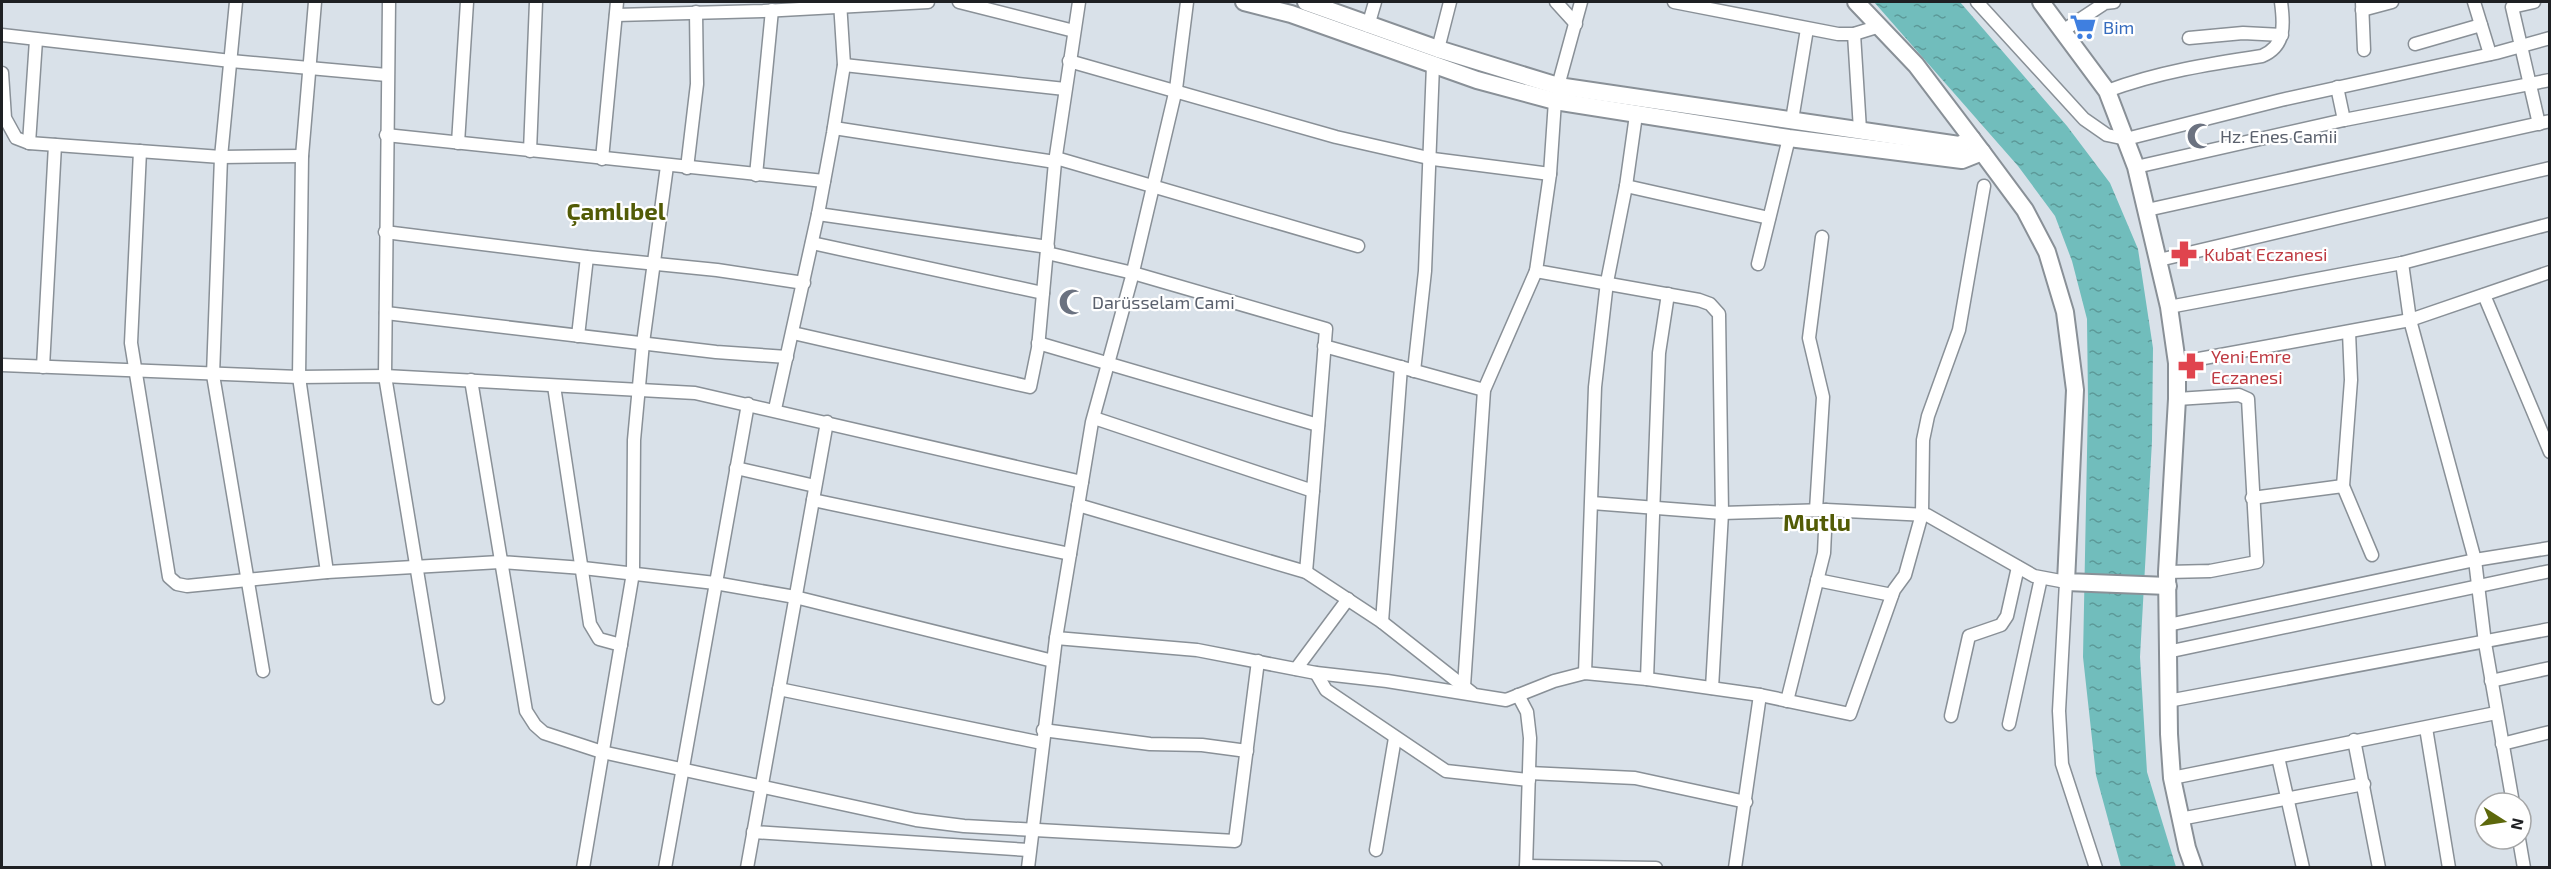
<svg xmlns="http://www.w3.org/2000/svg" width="2551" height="869" viewBox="0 0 2551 869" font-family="'Exo 2',sans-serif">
	<defs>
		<pattern id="water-ripples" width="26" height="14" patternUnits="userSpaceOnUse" patternTransform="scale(1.5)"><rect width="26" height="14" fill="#71bdbc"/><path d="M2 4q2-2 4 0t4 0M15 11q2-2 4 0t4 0" fill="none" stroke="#5c9998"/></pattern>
	</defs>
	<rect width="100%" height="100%" fill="#d9e1e9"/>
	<path fill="url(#water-ripples)" d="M 1874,2 L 1960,2 L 2067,126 L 2110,183 L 2138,249 L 2153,348 L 2152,441 L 2140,657 L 2147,772 L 2176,867 L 2121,867 L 2096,775 L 2083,657 L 2088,402 L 2087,319 L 2072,261 L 2055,216 L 2018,166 Z"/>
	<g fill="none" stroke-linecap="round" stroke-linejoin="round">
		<g stroke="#899097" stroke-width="15">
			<g id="street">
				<path d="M 236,2 L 221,157 L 213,375 L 263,671"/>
				<path d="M 315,2 L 302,156 L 299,377 L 327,572"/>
				<path d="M 389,2 L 385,376 L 438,698"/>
				<path d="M 959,2 L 1074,31"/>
				<path d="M 1556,2 L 1576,24"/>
				<path d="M 1674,2 L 1838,34 L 1854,34 L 1880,26"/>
				<path d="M 1977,2 L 2084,119 L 2107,135 L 2126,139 L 2281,100 L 2496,53 L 2550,38"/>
				<path d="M 2362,2 L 2364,50"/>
				<path d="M 2474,2 L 2490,54"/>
				<path d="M 2534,2 L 2512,7 L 2539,124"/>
				<path d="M 2362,10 L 2392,2"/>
				<path d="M 616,15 L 763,11 L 928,2"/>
				<path d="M 1368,26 L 1375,2"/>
				<path d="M 2064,30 L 2105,3 L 2114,2"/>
				<path d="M 1854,34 L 1860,130"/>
				<path d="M 2,35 L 231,61 L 387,75"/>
				<path d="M 2189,38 L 2243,33 L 2282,35"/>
				<path d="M 2415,44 L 2481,25"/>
				<path d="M 1438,49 L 1450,2"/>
				<path d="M 1069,61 L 1336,137 L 1433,159 L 1550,174"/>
				<path d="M 844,65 L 1065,89"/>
				<path d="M 2,73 L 5,118 L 16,138 L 29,143 L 221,157 L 302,156"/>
				<path d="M 1558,86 L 1581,2"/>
				<path d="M 2337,87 L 2344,120"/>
				<path d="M 2107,91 C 2158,72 2209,64 2262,56 C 2286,46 2284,24 2281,2"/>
				<path d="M 1555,101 L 1550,174 L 1536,271 L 1699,300 L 1710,304 L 1719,314 L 1722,513 L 1712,688"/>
				<path d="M 1792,120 L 1807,29"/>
				<path d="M 834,128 L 1055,162"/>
				<path d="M 386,135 L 824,181"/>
				<path d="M 29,143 L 36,40"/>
				<path d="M 458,143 L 467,2"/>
				<path d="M 140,151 L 131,343 L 169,577 L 177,584 L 187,586 L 327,572 L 500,562 L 583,568 L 715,583 L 795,597 L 1053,661"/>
				<path d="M 530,151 L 536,2"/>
				<path d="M 1056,158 L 1358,246"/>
				<path d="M 602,159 L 617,2"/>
				<path d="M 2136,167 L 2344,120 L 2550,80"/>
				<path d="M 687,168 L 697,84 L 696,12"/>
				<path d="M 756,175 L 772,10"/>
				<path d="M 1626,186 L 1769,218"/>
				<path d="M 2147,210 L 2550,121"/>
				<path d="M 818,214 L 1048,247"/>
				<path d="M 385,232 L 587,257 L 717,270 L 804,283"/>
				<path d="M 812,243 L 1043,293"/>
				<path d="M 1047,253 L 1133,273 L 1326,329 L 1313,491 L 1094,418"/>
				<path d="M 2159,260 L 2550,168"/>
				<path d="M 2402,263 L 2410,320 L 2475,560 L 2485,643 L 2513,803"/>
				<path d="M 1758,264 L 1789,138"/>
				<path d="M 2484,295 L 2550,452"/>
				<path d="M 2169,307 L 2402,263 L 2550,224"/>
				<path d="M 386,313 L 716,352 L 787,357"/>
				<path d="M 2349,332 L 2351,380 L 2343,486 L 2372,555"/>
				<path d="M 793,333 L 1030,387 L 1038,348 L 1055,162 L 1079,2"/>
				<path d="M 578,336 L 587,257"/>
				<path d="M 1038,343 L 1318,425"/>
				<path d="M 1324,346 L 1484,390"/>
				<path d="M 2177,363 L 2410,320 L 2550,272"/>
				<path d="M 2,365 L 299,377 L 385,376 L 695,393 L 1082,482"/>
				<path d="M 43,367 L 55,145"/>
				<path d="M 1414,371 L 1425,271 L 1433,65"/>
				<path d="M 471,380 L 526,711 L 535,725 L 544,733 L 602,752 L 916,820 L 964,826 L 1235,841 L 1258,661"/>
				<path d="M 554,386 L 590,624 L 599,639 L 621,645"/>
				<path d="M 775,409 L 818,214 L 833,133 L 844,65 L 840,2"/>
				<path d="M 736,468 L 815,486"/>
				<path d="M 2252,498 L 2343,486"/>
				<path d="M 813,500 L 1070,554"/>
				<path d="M 1592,503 L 1722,513 L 1826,510 L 1927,515 L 2034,576 L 2066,582 L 2059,711 L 2062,764 L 2096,868"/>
				<path d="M 1078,505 L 1306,572 L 1382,622 L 1472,693"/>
				<path d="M 1816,510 L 1823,397 L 1809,338 L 1822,237"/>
				<path d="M 1306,572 L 1313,491"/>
				<path d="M 2167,572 L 2210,571 L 2257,562 L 2248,399 L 2239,395 L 2177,399"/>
				<path d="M 1817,580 L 1892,595"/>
				<path d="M 1382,622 L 1401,367"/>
				<path d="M 2168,625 L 2475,560 L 2550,548"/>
				<path d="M 1056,638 L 1197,650 L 1316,673 L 1387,681 L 1506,700 L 1554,681 L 1585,673 L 1647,679 L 1760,695 L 1850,714 L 1894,590 L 1905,575 L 1922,514 L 1923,440 L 1928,416 L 1959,330 L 1984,186"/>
				<path d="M 2167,652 L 2550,571"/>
				<path d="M 1296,669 L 1348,599"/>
				<path d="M 1316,673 L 1326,690 L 1446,771 L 1529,780"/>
				<path d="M 1585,673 L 1595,387 L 1607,282 L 1626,186 L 1636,115"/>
				<path d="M 1647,679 L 1659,353 L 1668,294"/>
				<path d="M 2491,681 L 2550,668"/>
				<path d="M 1464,686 L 1484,390 L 1536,271"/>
				<path d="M 779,689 L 1042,743"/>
				<path d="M 1518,695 L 1527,712 L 1530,738 L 1526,868"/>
				<path d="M 1787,701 L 1824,553 L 1826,510"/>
				<path d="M 2168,701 L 2550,629"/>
				<path d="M 1951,716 L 1969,636 L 2001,625 L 2007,616 L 2018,567"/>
				<path d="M 2009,724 L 2041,578"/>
				<path d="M 2426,728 L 2449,868"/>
				<path d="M 1043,730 L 1150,744 L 1202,745 L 1247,751"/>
				<path d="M 2354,740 L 2379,868"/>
				<path d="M 2502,744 L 2550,732"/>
				<path d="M 2278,757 L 2303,868"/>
				<path d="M 1529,773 L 1635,778 L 1746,802"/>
				<path d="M 2172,778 L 2496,713"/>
				<path d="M 2180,819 L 2364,784"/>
				<path d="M 753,832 L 1029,850"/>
				<path d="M 2519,839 L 2524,868"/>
				<path d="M 1376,850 L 1395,738"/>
				<path d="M 1526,866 L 1656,868"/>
				<path d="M 583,868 L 633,573 L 634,440 L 643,343 L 667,166"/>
				<path d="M 665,868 L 748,404"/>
				<path d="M 747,868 L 827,422"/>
				<path d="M 1028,868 L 1056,638 L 1092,422 L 1131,280 L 1176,89 L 1187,2"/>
				<path d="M 1735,868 L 1760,695"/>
			</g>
		</g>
		<g stroke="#899097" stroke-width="20">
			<g id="secondary">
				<path d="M 1244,2 L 1291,14 L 1477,80 L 1555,101 L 1789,138 L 1962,160 L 1982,152"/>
				<path d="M 1306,2 L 1438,49 L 1558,86 L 1959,145 L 1972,139"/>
				<path d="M 1856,2 L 1916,65 L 1982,152 L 2025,210 L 2047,252 L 2065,312 L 2075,390 L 2066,582 L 2168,586"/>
				<path d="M 2041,2 L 2107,91 L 2136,167 L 2169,307 L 2177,363 L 2177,399 L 2167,572 L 2169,734 L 2172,778 L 2187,848 L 2194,868"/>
			</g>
		</g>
		<use href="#street" stroke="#fff" stroke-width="12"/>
		<use href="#secondary" stroke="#fff" stroke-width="16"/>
	</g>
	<defs>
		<g id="supermarket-bare" transform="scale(2.07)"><path d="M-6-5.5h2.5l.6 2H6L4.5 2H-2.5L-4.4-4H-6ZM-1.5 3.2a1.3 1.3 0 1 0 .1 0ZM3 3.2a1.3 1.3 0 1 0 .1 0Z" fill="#3f7fe0" stroke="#fff" stroke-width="2.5" paint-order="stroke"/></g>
		<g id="mosque-bare" transform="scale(2.07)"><path d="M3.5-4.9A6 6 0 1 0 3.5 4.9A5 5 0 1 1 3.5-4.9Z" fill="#6b7280" stroke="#fff" stroke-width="2.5" paint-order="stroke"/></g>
		<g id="pharmacy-bare" transform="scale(2.07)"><path d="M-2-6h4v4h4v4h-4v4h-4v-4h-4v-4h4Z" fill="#e0444e" stroke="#fff" stroke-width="2.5" paint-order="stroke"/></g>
	</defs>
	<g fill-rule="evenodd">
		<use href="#supermarket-bare" x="2083" y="27"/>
		<use href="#mosque-bare" x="2200" y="136"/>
		<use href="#pharmacy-bare" x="2184" y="254"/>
		<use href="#mosque-bare" x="1072" y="302"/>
		<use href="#pharmacy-bare" x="2191" y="366"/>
	</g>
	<g text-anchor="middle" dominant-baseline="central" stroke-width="4.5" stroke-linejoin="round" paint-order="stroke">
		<g font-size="18" fill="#366cbe" stroke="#fff" text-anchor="start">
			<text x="2103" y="27">Bim</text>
		</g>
		<g font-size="18" fill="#5b616d" stroke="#fff" text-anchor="start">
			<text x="2220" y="136">Hz. Enes Camii</text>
			<text x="1092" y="302">Darüsselam Cami</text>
		</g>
		<g font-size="18" fill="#be3a42" stroke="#fff" text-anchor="start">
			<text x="2204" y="254">Kubat Eczanesi</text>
			<text x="2211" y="356">Yeni Emre<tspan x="2211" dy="21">Eczanesi</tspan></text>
		</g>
		<g font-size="24" font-weight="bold" fill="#525b06" stroke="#fff">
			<text x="616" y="210">Çamlıbel</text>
			<text x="1817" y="521">Mutlu</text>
		</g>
	</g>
	<rect width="2551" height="869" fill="none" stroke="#1e2023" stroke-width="6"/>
	<g transform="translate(2503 821) rotate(102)"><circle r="28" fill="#ffffff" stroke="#a5a6a7" stroke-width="1.5"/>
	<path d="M0-4.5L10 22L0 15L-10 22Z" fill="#5d680c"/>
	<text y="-9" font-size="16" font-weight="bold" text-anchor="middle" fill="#1e2023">N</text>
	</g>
</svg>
